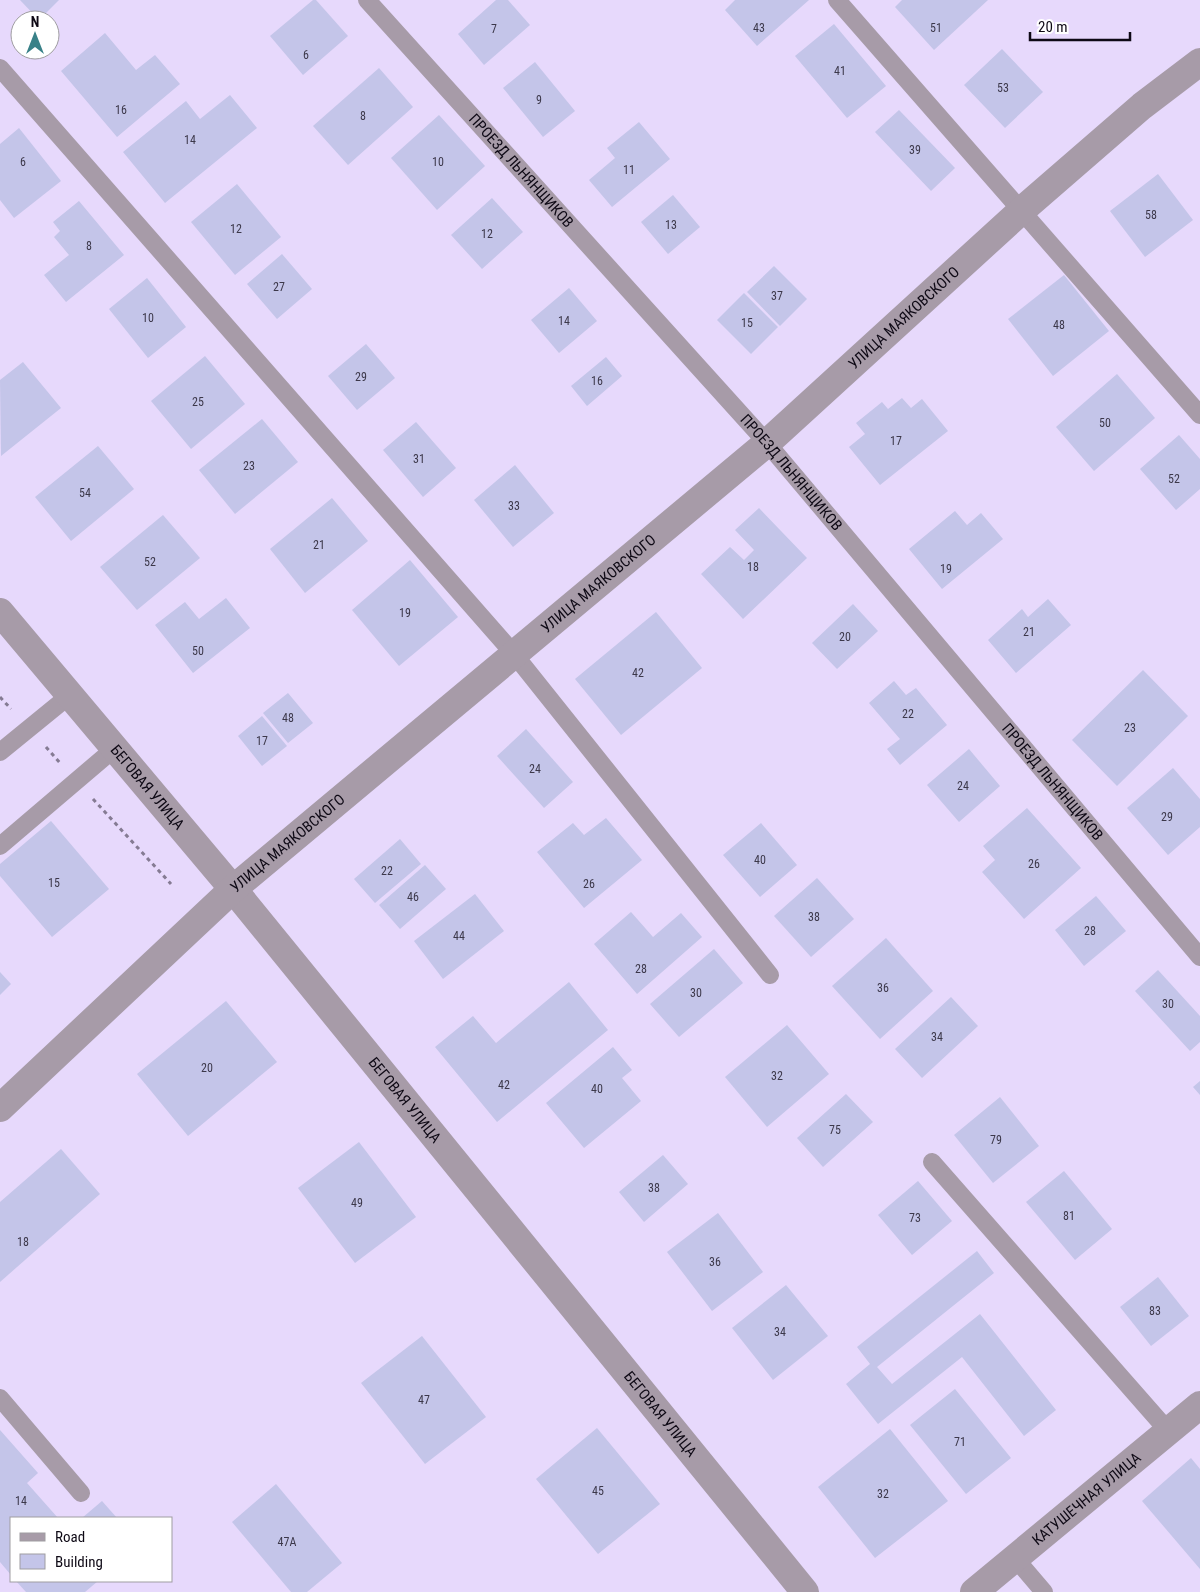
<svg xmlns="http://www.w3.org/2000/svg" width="1200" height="1592" viewBox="0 0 1200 1592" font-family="'Roboto Condensed',sans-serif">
	<rect width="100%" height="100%" fill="#e7d9fc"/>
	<g fill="#c4c5e9">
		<path d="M 20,0 L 59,0 L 39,20 Z"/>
		<path d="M 313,0 L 316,0 L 348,36 L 303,75 L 270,36 Z"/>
		<path d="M 496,0 L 508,0 L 530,25 L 484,65 L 458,34 Z"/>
		<path d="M 735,0 L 809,0 L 757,46 L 725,10 Z"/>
		<path d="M 902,0 L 988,0 L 934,50 L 895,7 Z"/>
		<path d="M 834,24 L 886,86 L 847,118 L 795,56 Z"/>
		<path d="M 105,33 L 136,70 L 155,55 L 180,84 L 117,137 L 61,71 Z"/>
		<path d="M 1002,49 L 1043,92 L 1005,128 L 964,85 Z"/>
		<path d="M 535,62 L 575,111 L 543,137 L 503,88 Z"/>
		<path d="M 379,68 L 413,107 L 348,165 L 313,126 Z"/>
		<path d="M 230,95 L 257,128 L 165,203 L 123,152 L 186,101 L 200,119 Z"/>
		<path d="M 899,110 L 955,168 L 931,191 L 875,132 Z"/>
		<path d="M 439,115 L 485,166 L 437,210 L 391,158 Z"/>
		<path d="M 639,122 L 670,159 L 612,207 L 589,180 L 615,158 L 607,148 Z"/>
		<path d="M 19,128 L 61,181 L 14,218 L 0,200 L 0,144 Z"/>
		<path d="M 1158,174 L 1193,220 L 1145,257 L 1110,211 Z"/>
		<path d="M 237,184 L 281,237 L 235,275 L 191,222 Z"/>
		<path d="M 673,195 L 700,227 L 668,254 L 641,222 Z"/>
		<path d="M 492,198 L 523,232 L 482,269 L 451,235 Z"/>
		<path d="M 79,201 L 124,255 L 66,302 L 44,275 L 69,255 L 54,237 L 60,231 L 53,222 Z"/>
		<path d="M 282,254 L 312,289 L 277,319 L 247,284 Z"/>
		<path d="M 774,266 L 807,299 L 780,326 L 747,292 Z"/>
		<path d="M 1064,275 L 1109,331 L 1053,376 L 1008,319 Z"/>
		<path d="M 147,278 L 186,327 L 148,358 L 109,309 Z"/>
		<path d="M 569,288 L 597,321 L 559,353 L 531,320 Z"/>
		<path d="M 744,293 L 778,327 L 751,354 L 717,320 Z"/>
		<path d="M 366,344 L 395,378 L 357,410 L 328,376 Z"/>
		<path d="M 205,356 L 245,404 L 191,449 L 151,401 Z"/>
		<path d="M 606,357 L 622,376 L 587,406 L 571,386 Z"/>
		<path d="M 23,362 L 61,408 L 1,456 L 0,380 Z"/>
		<path d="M 1117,374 L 1155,418 L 1094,471 L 1056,427 Z"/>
		<path d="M 902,398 L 911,408 L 922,399 L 948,431 L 880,485 L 849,447 L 865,434 L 856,423 L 882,402 L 888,409 Z"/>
		<path d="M 262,419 L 298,462 L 235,514 L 199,470 Z"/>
		<path d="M 416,422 L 456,468 L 423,497 L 383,450 Z"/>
		<path d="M 1179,435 L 1200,459 L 1200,489 L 1176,510 L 1140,469 Z"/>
		<path d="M 98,446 L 134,489 L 71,541 L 35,497 Z"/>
		<path d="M 515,465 L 554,513 L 513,547 L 474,500 Z"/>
		<path d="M 332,498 L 368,541 L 305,593 L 270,549 Z"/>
		<path d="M 759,508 L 807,558 L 743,619 L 701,574 L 730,547 L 744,560 L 754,550 L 735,530 Z"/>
		<path d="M 955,511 L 967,525 L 981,513 L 1003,539 L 942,589 L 909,549 Z"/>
		<path d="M 163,515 L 200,558 L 137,610 L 100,567 Z"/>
		<path d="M 410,560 L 458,617 L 399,666 L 352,610 Z"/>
		<path d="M 226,598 L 250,628 L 193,673 L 155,625 L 185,602 L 199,619 Z"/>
		<path d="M 1048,599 L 1071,625 L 1016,673 L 988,640 L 1022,609 L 1028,617 Z"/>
		<path d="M 853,604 L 878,631 L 837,669 L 812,643 Z"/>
		<path d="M 656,612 L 702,668 L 621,735 L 575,679 Z"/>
		<path d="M 1143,670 L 1188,716 L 1117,786 L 1072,740 Z"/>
		<path d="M 894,681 L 906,695 L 916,688 L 947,725 L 900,765 L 887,749 L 900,739 L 869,703 Z"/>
		<path d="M 288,693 L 313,723 L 288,743 L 263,713 Z"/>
		<path d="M 262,716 L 287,746 L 262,766 L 238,736 Z"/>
		<path d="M 526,729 L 573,782 L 544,808 L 497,756 Z"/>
		<path d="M 969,749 L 1000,786 L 959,822 L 927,785 Z"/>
		<path d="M 1173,768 L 1200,799 L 1200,827 L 1168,855 L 1127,808 Z"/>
		<path d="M 1027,808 L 1081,868 L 1024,919 L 982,872 L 995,860 L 983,846 Z"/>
		<path d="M 606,818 L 642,860 L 584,908 L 537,852 L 573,823 L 584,835 Z"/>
		<path d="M 51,821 L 109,889 L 52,937 L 0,876 L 0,864 Z"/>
		<path d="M 761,823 L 797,865 L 760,897 L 723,855 Z"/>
		<path d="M 400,839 L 421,864 L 375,903 L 354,879 Z"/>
		<path d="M 425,865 L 446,889 L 400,929 L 379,905 Z"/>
		<path d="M 817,878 L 854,919 L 811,957 L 774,916 Z"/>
		<path d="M 475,894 L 504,931 L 443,979 L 414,941 Z"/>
		<path d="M 1096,896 L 1126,931 L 1084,966 L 1055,930 Z"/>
		<path d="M 631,912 L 653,937 L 681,913 L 702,937 L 637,994 L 594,944 Z"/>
		<path d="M 886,938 L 933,991 L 880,1039 L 832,986 Z"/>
		<path d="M 714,949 L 743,983 L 679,1037 L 650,1004 Z"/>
		<path d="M 1158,970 L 1200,1016 L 1200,1042 L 1190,1051 L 1135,991 Z"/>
		<path d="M 0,972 L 11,984 L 0,995 Z"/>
		<path d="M 569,982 L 608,1030 L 497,1122 L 435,1047 L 473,1016 L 496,1043 Z"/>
		<path d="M 951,997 L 978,1026 L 922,1078 L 895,1049 Z"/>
		<path d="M 226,1001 L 277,1062 L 188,1136 L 137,1074 Z"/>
		<path d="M 787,1025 L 829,1074 L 767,1127 L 725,1077 Z"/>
		<path d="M 613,1047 L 632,1070 L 622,1078 L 641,1101 L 584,1148 L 546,1103 Z"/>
		<path d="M 1200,1081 L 1200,1095 L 1193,1087 Z"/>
		<path d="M 846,1094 L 873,1122 L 823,1167 L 797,1138 Z"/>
		<path d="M 1000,1097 L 1039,1146 L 993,1183 L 954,1135 Z"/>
		<path d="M 359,1142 L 416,1217 L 355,1263 L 298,1188 Z"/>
		<path d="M 61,1149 L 100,1194 L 0,1282 L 0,1202 Z"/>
		<path d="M 663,1155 L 688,1184 L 644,1222 L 619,1192 Z"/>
		<path d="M 1064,1171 L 1112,1229 L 1075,1260 L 1026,1202 Z"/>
		<path d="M 918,1181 L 952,1221 L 912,1255 L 878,1215 Z"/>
		<path d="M 718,1213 L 763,1272 L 712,1311 L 667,1252 Z"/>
		<path d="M 977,1251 L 994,1273 L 877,1367 L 892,1384 L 980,1314 L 1056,1410 L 1024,1436 L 962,1357 L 878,1424 L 846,1384 L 870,1364 L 857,1347 Z"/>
		<path d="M 1158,1277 L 1189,1316 L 1151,1346 L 1120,1307 Z"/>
		<path d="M 786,1285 L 828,1336 L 773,1380 L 732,1328 Z"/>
		<path d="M 422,1336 L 486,1417 L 425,1464 L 361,1383 Z"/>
		<path d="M 955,1389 L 1011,1458 L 966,1494 L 910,1425 Z"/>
		<path d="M 597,1428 L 660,1504 L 598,1554 L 536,1479 Z"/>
		<path d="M 890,1429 L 948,1501 L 875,1558 L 818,1487 Z"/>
		<path d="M 0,1430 L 38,1473 L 27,1483 L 58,1518 L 11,1518 L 11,1575 L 0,1562 Z"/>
		<path d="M 1191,1458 L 1200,1469 L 1200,1569 L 1142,1501 Z"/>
		<path d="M 276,1484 L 342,1563 L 307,1592 L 291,1592 L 232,1522 Z"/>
		<path d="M 102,1501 L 117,1518 L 82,1518 Z"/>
		<path d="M 16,1581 L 98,1581 L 85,1592 L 26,1592 Z"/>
	</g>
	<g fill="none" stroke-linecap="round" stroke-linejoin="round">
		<g stroke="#857b93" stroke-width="3" stroke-dasharray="4 4" stroke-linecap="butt">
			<path d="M 0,697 L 11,709"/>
			<path d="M 46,747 L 60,763"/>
			<path d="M 93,799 L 171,884"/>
		</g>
		<g stroke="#a79ba8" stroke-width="18">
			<path id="s1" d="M 367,0 L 767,443 L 1200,957"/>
			<path d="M 837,0 L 1200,415"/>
			<path d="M 0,68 L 514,654 L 770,975"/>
			<path d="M 0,752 L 70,695"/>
			<path d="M 0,846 L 115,748"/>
			<path d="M 932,1162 L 1169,1432"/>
			<path d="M 0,1398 L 81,1493"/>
			<path d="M 1015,1558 L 1044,1592"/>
		</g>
		<g stroke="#a79ba8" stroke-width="28">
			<path id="s2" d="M 0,612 L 233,889 L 805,1592"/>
			<path id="s3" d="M 0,1108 L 233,889 L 767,443 L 1021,211 L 1142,106 L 1200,62"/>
			<path id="s4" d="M 974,1592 L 1200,1405"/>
		</g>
	</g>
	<g text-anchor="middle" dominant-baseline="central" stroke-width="4.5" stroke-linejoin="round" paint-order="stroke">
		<g font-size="12" fill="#3c384a">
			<text x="759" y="28">43</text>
			<text x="936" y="28">51</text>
			<text x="494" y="29">7</text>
			<text x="306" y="55">6</text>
			<text x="840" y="71">41</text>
			<text x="1003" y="88">53</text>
			<text x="539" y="100">9</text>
			<text x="121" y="110">16</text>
			<text x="363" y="116">8</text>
			<text x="190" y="140">14</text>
			<text x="915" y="150">39</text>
			<text x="23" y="162">6</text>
			<text x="438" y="162">10</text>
			<text x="629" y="170">11</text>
			<text x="1151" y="215">58</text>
			<text x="671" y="225">13</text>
			<text x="236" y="229">12</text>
			<text x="487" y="234">12</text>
			<text x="89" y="246">8</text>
			<text x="279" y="287">27</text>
			<text x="777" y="296">37</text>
			<text x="148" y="318">10</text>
			<text x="564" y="321">14</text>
			<text x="747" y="323">15</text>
			<text x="1059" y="325">48</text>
			<text x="361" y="377">29</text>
			<text x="597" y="381">16</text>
			<text x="198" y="402">25</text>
			<text x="1105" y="423">50</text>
			<text x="896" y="441">17</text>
			<text x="419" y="459">31</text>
			<text x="249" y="466">23</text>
			<text x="1174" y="479">52</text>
			<text x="85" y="493">54</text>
			<text x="514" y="506">33</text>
			<text x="319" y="545">21</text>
			<text x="150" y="562">52</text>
			<text x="753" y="567">18</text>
			<text x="946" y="569">19</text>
			<text x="405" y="613">19</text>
			<text x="1029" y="632">21</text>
			<text x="845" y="637">20</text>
			<text x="198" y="651">50</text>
			<text x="638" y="673">42</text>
			<text x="908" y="714">22</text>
			<text x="288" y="718">48</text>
			<text x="1130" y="728">23</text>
			<text x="262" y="741">17</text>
			<text x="535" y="769">24</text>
			<text x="963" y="786">24</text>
			<text x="1167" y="817">29</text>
			<text x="760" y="860">40</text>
			<text x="1034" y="864">26</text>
			<text x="387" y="871">22</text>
			<text x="54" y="883">15</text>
			<text x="589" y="884">26</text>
			<text x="413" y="897">46</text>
			<text x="814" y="917">38</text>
			<text x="1090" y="931">28</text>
			<text x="459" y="936">44</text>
			<text x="641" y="969">28</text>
			<text x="883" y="988">36</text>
			<text x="696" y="993">30</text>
			<text x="1168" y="1004">30</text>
			<text x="937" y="1037">34</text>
			<text x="207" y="1068">20</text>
			<text x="777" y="1076">32</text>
			<text x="504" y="1085">42</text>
			<text x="597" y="1089">40</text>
			<text x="835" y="1130">75</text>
			<text x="996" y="1140">79</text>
			<text x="654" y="1188">38</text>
			<text x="357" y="1203">49</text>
			<text x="1069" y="1216">81</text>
			<text x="915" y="1218">73</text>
			<text x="23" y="1242">18</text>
			<text x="715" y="1262">36</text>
			<text x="1155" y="1311">83</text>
			<text x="780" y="1332">34</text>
			<text x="424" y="1400">47</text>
			<text x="960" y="1442">71</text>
			<text x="598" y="1491">45</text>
			<text x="883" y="1494">32</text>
			<text x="21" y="1501">14</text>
			<text x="287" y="1542">47А</text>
		</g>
		<g font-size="15" fill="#0e0915" stroke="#fff">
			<text stroke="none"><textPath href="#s1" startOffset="230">ПРОЕЗД ЛЬНЯНЩИКОВ</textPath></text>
			<text stroke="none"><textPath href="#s3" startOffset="1201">УЛИЦА МАЯКОВСКОГО</textPath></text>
			<text stroke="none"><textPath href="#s1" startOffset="635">ПРОЕЗД ЛЬНЯНЩИКОВ</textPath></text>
			<text stroke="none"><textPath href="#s3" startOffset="796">УЛИЦА МАЯКОВСКОГО</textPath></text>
			<text stroke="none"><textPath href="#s1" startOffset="1040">ПРОЕЗД ЛЬНЯНЩИКОВ</textPath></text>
			<text stroke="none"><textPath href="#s2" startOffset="229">БЕГОВАЯ УЛИЦА</textPath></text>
			<text stroke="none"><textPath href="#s3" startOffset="391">УЛИЦА МАЯКОВСКОГО</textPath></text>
			<text stroke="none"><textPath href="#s2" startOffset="634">БЕГОВАЯ УЛИЦА</textPath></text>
			<text stroke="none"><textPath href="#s2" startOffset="1039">БЕГОВАЯ УЛИЦА</textPath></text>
			<text stroke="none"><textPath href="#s4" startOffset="146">КАТУШЕЧНАЯ УЛИЦА</textPath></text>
		</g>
	</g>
	<rect x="10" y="1517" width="162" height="65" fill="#ffffff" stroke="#9f9da1"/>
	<rect x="20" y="1533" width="25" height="8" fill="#a79ba8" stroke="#9f9da1"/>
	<text x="55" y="1542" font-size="15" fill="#0e0915">Road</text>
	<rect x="20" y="1554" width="25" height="15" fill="#c4c5e9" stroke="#9f9da1"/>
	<text x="55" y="1567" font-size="15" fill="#0e0915">Building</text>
	<g transform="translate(35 35)"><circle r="24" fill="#ffffff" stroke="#9f9da1"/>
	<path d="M0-4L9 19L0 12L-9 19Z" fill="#398188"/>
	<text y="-8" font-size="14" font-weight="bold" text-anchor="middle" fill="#0e0915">N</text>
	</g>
	<path d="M1030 32v8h100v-8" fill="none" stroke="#0e0915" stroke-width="2.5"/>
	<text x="1038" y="32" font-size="15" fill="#0e0915" stroke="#ffffff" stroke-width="4" paint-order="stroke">20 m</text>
</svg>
